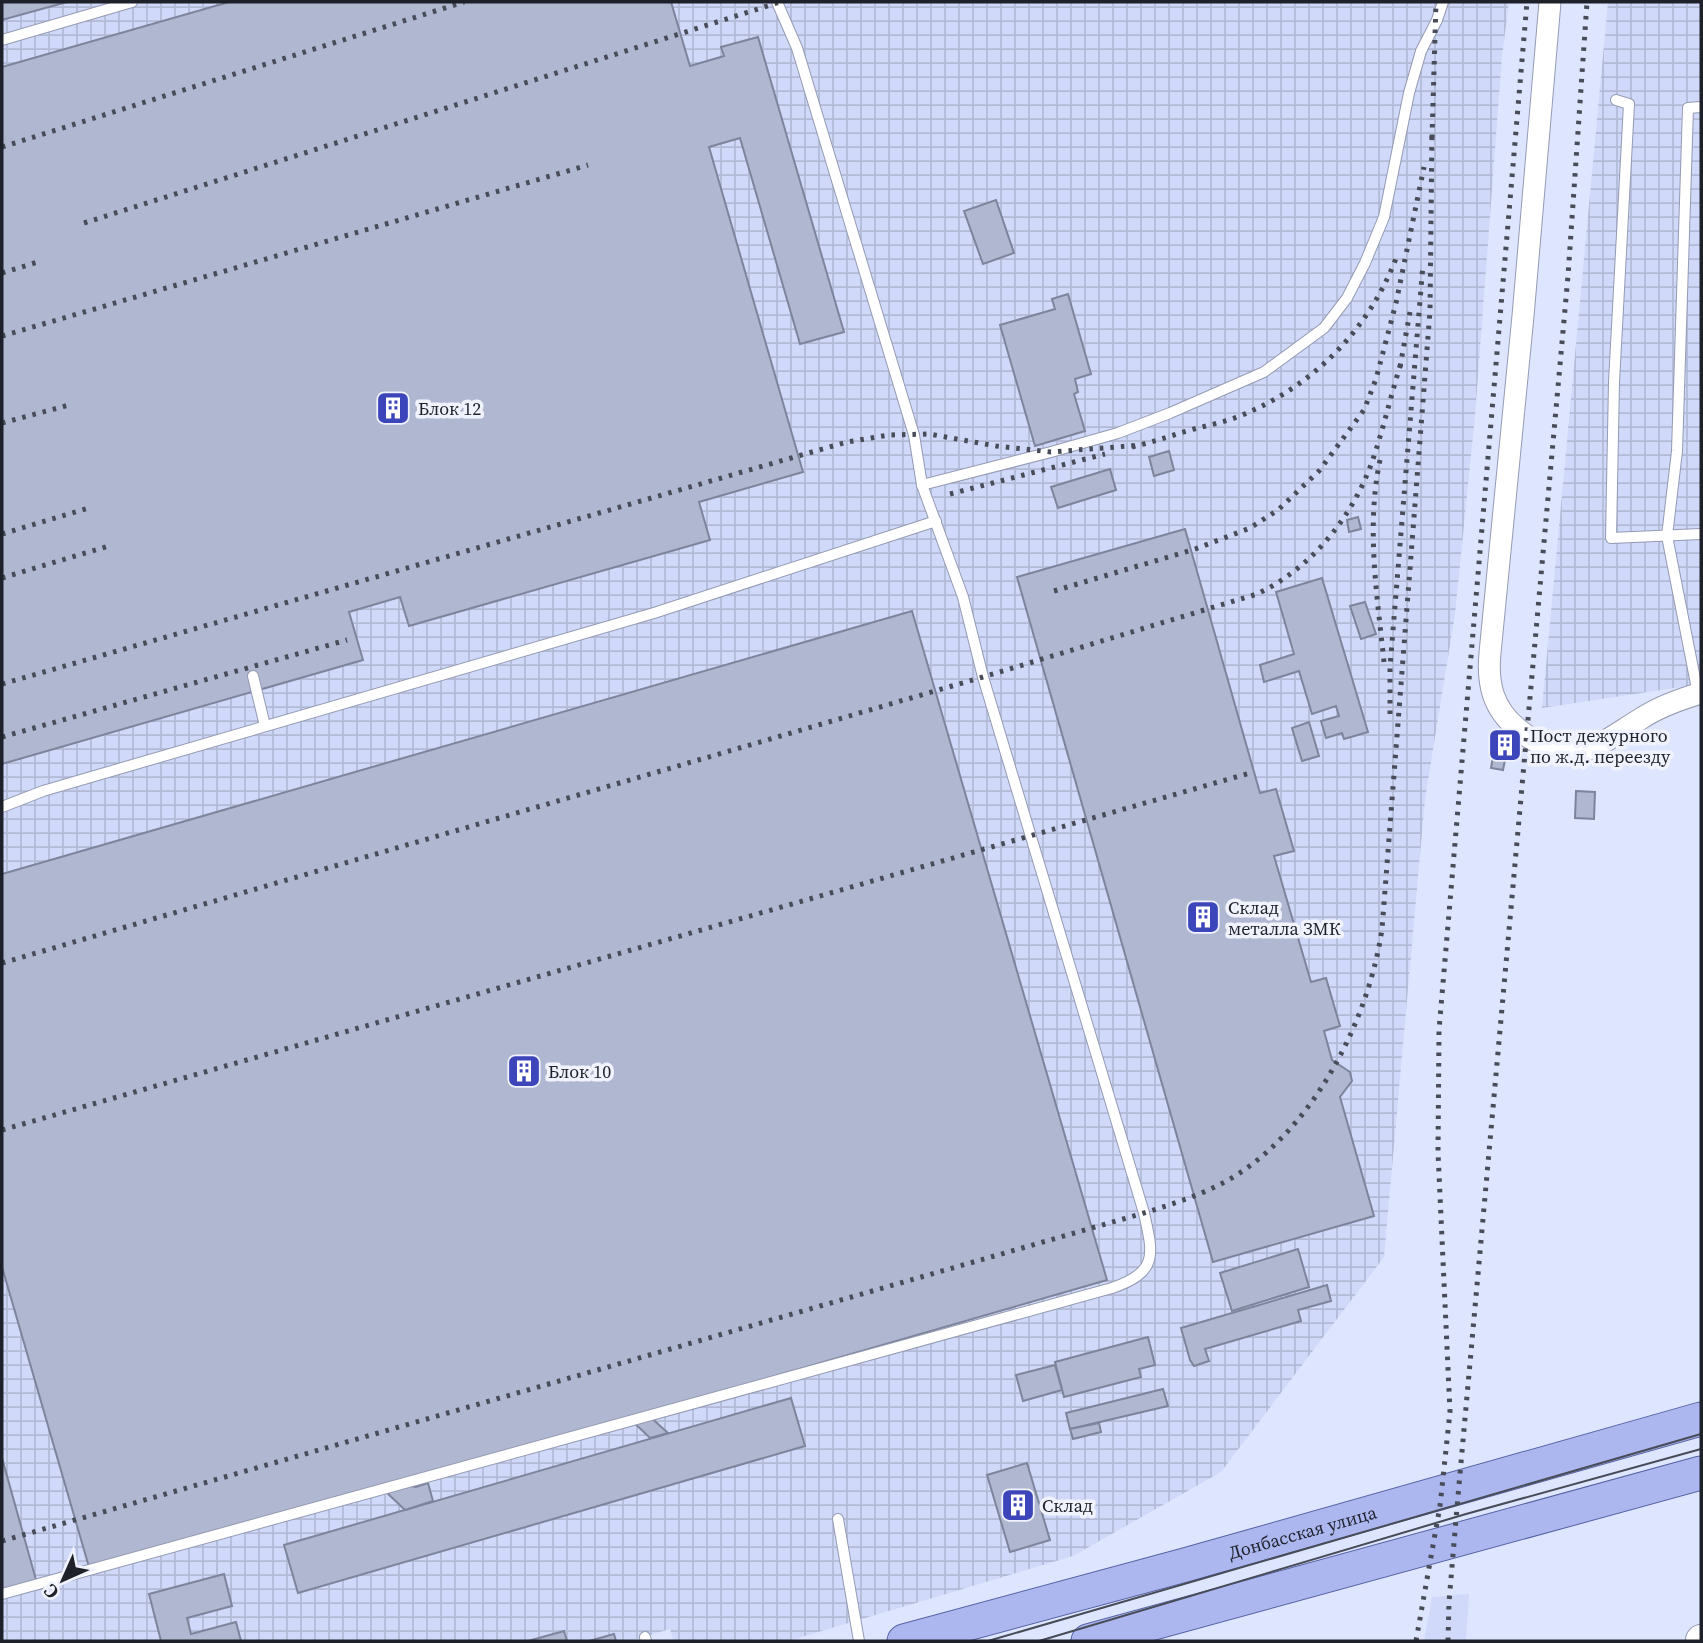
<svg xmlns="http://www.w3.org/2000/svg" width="1703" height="1643" viewBox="0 0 1703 1643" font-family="'Source Serif 4',serif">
	<defs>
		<pattern id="industrial-grid" width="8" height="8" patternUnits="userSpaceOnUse" patternTransform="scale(1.75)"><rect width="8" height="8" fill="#d0d9fa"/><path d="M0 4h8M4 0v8" fill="none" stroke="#b2bad6"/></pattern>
	</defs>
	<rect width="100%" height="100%" fill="#dee5ff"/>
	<path fill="#d0d9fa" d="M 1469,1594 L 1466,1641 L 1424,1641 L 1432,1597 Z"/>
	<g fill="url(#industrial-grid)">
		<path d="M 2,2 L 1509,2 L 1502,56 L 1475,416 L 1455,614 L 1425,799 L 1384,1257 L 1221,1472 L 1073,1556 L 788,1641 L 674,1641 L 670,1629 L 631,1641 L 2,1641 Z"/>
		<path d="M 1608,2 L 1701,2 L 1701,684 L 1542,708 Z"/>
	</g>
	<g fill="#b0b7d0" stroke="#7d849b" stroke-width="2">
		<path d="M 2,2 L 67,2 L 2,20 Z"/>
		<path d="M 229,2 L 671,2 L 690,66 L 724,56 L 721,47 L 758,37 L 844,332 L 800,344 L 740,138 L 709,147 L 803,472 L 699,502 L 710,540 L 409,626 L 400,597 L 349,612 L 363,660 L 2,764 L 2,67 Z"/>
		<path d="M 996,200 L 1014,253 L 983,264 L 964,211 Z"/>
		<path d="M 1068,294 L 1091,374 L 1075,379 L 1078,392 L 1074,394 L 1085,431 L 1035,446 L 1000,325 L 1055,309 L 1052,299 Z"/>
		<path d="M 1169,451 L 1174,470 L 1154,476 L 1149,457 Z"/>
		<path d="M 1110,469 L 1116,490 L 1058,508 L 1051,487 Z"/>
		<path d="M 1358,517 L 1361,529 L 1349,532 L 1347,520 Z"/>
		<path d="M 1185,529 L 1260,793 L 1276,789 L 1294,851 L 1274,856 L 1311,982 L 1326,978 L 1340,1026 L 1324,1031 L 1332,1060 L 1350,1072 L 1352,1081 L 1340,1097 L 1374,1216 L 1213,1262 L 1017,577 Z"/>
		<path d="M 1322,578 L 1368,732 L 1344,739 L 1342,733 L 1326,738 L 1321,721 L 1339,716 L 1336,706 L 1312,714 L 1299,671 L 1264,682 L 1260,665 L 1294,654 L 1276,592 Z"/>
		<path d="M 1365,602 L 1376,634 L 1361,639 L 1350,606 Z"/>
		<path d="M 912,611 L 1107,1280 L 91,1574 L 2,1267 L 2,874 Z"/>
		<path d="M 1309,722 L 1319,756 L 1302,761 L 1292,728 Z"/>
		<path d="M 1500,738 L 1512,741 L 1510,752 L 1497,749 Z"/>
		<path d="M 1493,757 L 1505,760 L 1503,770 L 1491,768 Z"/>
		<path d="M 1576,791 L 1595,792 L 1594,819 L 1575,818 Z"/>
		<path d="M 1298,1249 L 1309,1287 L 1232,1311 L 1220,1273 Z"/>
		<path d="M 1327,1285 L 1331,1301 L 1298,1310 L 1301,1321 L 1205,1349 L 1209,1361 L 1194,1366 L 1190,1360 L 1181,1328 Z"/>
		<path d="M 1148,1337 L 1155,1365 L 1139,1369 L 1141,1377 L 1064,1397 L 1055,1362 Z"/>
		<path d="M 1055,1365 L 1062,1390 L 1023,1401 L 1016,1375 Z"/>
		<path d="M 1163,1389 L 1168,1406 L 1070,1429 L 1066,1413 Z"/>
		<path d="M 791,1398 L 805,1446 L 298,1593 L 284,1545 Z"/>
		<path d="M 646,1413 L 668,1433 L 650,1438 L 629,1418 Z"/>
		<path d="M 1099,1423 L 1101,1432 L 1073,1439 L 1070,1429 Z"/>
		<path d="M 2,1458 L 38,1587 L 2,1597 Z"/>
		<path d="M 1027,1463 L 1050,1540 L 1010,1552 L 987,1475 Z"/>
		<path d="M 428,1483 L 433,1501 L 405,1510 L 383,1489 L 400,1484 L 416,1487 Z"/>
		<path d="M 224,1574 L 232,1606 L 187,1618 L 191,1634 L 236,1622 L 241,1641 L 161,1641 L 149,1594 Z"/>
		<path d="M 564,1631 L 567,1641 L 528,1641 Z"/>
		<path d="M 614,1634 L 616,1641 L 589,1641 Z"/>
	</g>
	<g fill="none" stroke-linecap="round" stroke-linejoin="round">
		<g stroke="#949ab2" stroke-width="12">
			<g id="service">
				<path d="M 2,40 L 132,2"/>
				<path d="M 1616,100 L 1629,104 L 1614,382 L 1611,538 L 1701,534"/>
				<path d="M 922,485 L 1051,452 L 1118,433 L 1170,413 L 1264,372 L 1324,328 L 1347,298 L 1365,263 L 1384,217 L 1409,93 L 1421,51 L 1437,20 L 1443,2"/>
				<path d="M 253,676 L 265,726"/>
				<path d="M 1698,694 L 1667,536 L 1677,451 L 1688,108 L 1701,107"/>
				<path d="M 2,807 L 43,791 L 654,613 L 936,521"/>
				<path d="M 838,1519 L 859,1641"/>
				<path d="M 2,1594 L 1112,1288 C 1159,1272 1153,1254 1144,1213 L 983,677 L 963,597 L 922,485 L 914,435 L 797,48 L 777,2"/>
				<path d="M 645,1637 L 646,1641"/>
			</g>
		</g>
		<g stroke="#949ab2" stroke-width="23">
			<path id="minor" d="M 1550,2 L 1523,316 L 1490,653 C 1487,684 1493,709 1518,729 C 1572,773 1593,748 1642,718 C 1660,706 1681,699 1701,693"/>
		</g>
		<g stroke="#949ab2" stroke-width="32">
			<path id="secondary" d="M 1701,1641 L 1701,1640"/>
		</g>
		<g stroke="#5663a4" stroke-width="35">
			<g id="primary">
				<path id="s1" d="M 904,1641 L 1185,1565 L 1701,1419"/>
				<path d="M 1088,1641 L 1701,1473"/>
			</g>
		</g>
		<use href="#service" stroke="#fff" stroke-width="10"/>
		<use href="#minor" stroke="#fff" stroke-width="21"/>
		<use href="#secondary" stroke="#fff" stroke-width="30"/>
		<use href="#primary" stroke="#acb7ef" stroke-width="33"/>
		<g stroke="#484c58" stroke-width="2">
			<path d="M 988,1641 L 1701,1434"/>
			<path d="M 1039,1641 L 1466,1514 L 1701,1449"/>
		</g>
		<g stroke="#484c58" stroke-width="5" stroke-dasharray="3.5 7" stroke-linecap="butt">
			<path d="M 1432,138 L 1436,2"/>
			<path d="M 2,147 L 464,2"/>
			<path d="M 84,223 L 780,2"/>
			<path d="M 2,273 L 41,261"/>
			<path d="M 2,336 L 588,165"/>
			<path d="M 1400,367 L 1410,312"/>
			<path d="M 2,423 L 69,405"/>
			<path d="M 1132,447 C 1153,442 1173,435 1194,429 C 1209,425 1225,422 1240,416 C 1314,386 1371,328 1398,253"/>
			<path d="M 1380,460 C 1366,527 1377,594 1384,662"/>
			<path d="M 950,494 L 1105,454"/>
			<path d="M 2,534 L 92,507"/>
			<path d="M 2,578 L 112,545"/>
			<path d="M 1054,591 L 1195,549 L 1250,528 L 1278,510 L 1319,471 L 1364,410 L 1376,379 L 1396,303 L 1424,167"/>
			<path d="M 2,684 L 847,442 L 889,435 L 929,434 L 996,446 L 1051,452 L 1142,445"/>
			<path d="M 1390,714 L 1390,667 L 1423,264"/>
			<path d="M 2,737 L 347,640"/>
			<path d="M 2,963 L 983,677 L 1257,594 C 1314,567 1356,513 1375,453 C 1385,422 1392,391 1402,360"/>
			<path d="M 2,1130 L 1250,773"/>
			<path d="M 2,1541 L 1144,1213 C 1169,1205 1195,1197 1219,1185 C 1308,1140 1368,1025 1382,929 L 1430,311 L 1432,130"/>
			<path d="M 1416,1641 L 1440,1506 L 1450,1412 L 1438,1152 L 1439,1030 L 1527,2"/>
			<path d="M 1448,1641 L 1449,1602 L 1458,1496 L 1568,276 L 1587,2"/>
		</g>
	</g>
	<defs>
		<g id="building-square" transform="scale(1.75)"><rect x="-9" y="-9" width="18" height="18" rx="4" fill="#3c45b9" stroke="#f0f3fd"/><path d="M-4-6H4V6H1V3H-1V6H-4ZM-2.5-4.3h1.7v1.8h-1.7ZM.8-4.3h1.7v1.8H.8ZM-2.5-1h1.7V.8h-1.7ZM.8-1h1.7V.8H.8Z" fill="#fff"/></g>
	</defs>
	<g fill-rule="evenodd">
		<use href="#building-square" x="393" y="408"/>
		<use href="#building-square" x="1505" y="745"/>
		<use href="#building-square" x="1203" y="917"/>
		<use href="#building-square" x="524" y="1071"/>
		<use href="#building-square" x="1018" y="1505"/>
	</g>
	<g text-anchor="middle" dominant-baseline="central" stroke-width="7" stroke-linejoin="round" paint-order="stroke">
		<g font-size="18" fill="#1e212a" stroke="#f0f3fd" text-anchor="start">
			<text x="418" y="408">Блок 12</text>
			<text x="1530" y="735">Пост дежурного<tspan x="1530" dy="21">по ж.д. переезду</tspan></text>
			<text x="1228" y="907">Склад<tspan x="1228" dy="21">металла ЗМК</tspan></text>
			<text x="548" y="1071">Блок 10</text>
			<text x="1042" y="1505">Склад</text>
		</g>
		<g font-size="18" fill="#1e212a" stroke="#f0f3fd">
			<text stroke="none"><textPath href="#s1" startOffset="413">Донбасская улица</textPath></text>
		</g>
	</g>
	<rect width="1703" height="1643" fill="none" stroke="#1e212a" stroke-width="7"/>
	<g transform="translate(63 1580) rotate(225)" stroke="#f0f3fd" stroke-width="5" paint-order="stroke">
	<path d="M0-5L12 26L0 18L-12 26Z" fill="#1e212a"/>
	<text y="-10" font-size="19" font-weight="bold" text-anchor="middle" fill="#1e212a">С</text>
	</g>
</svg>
